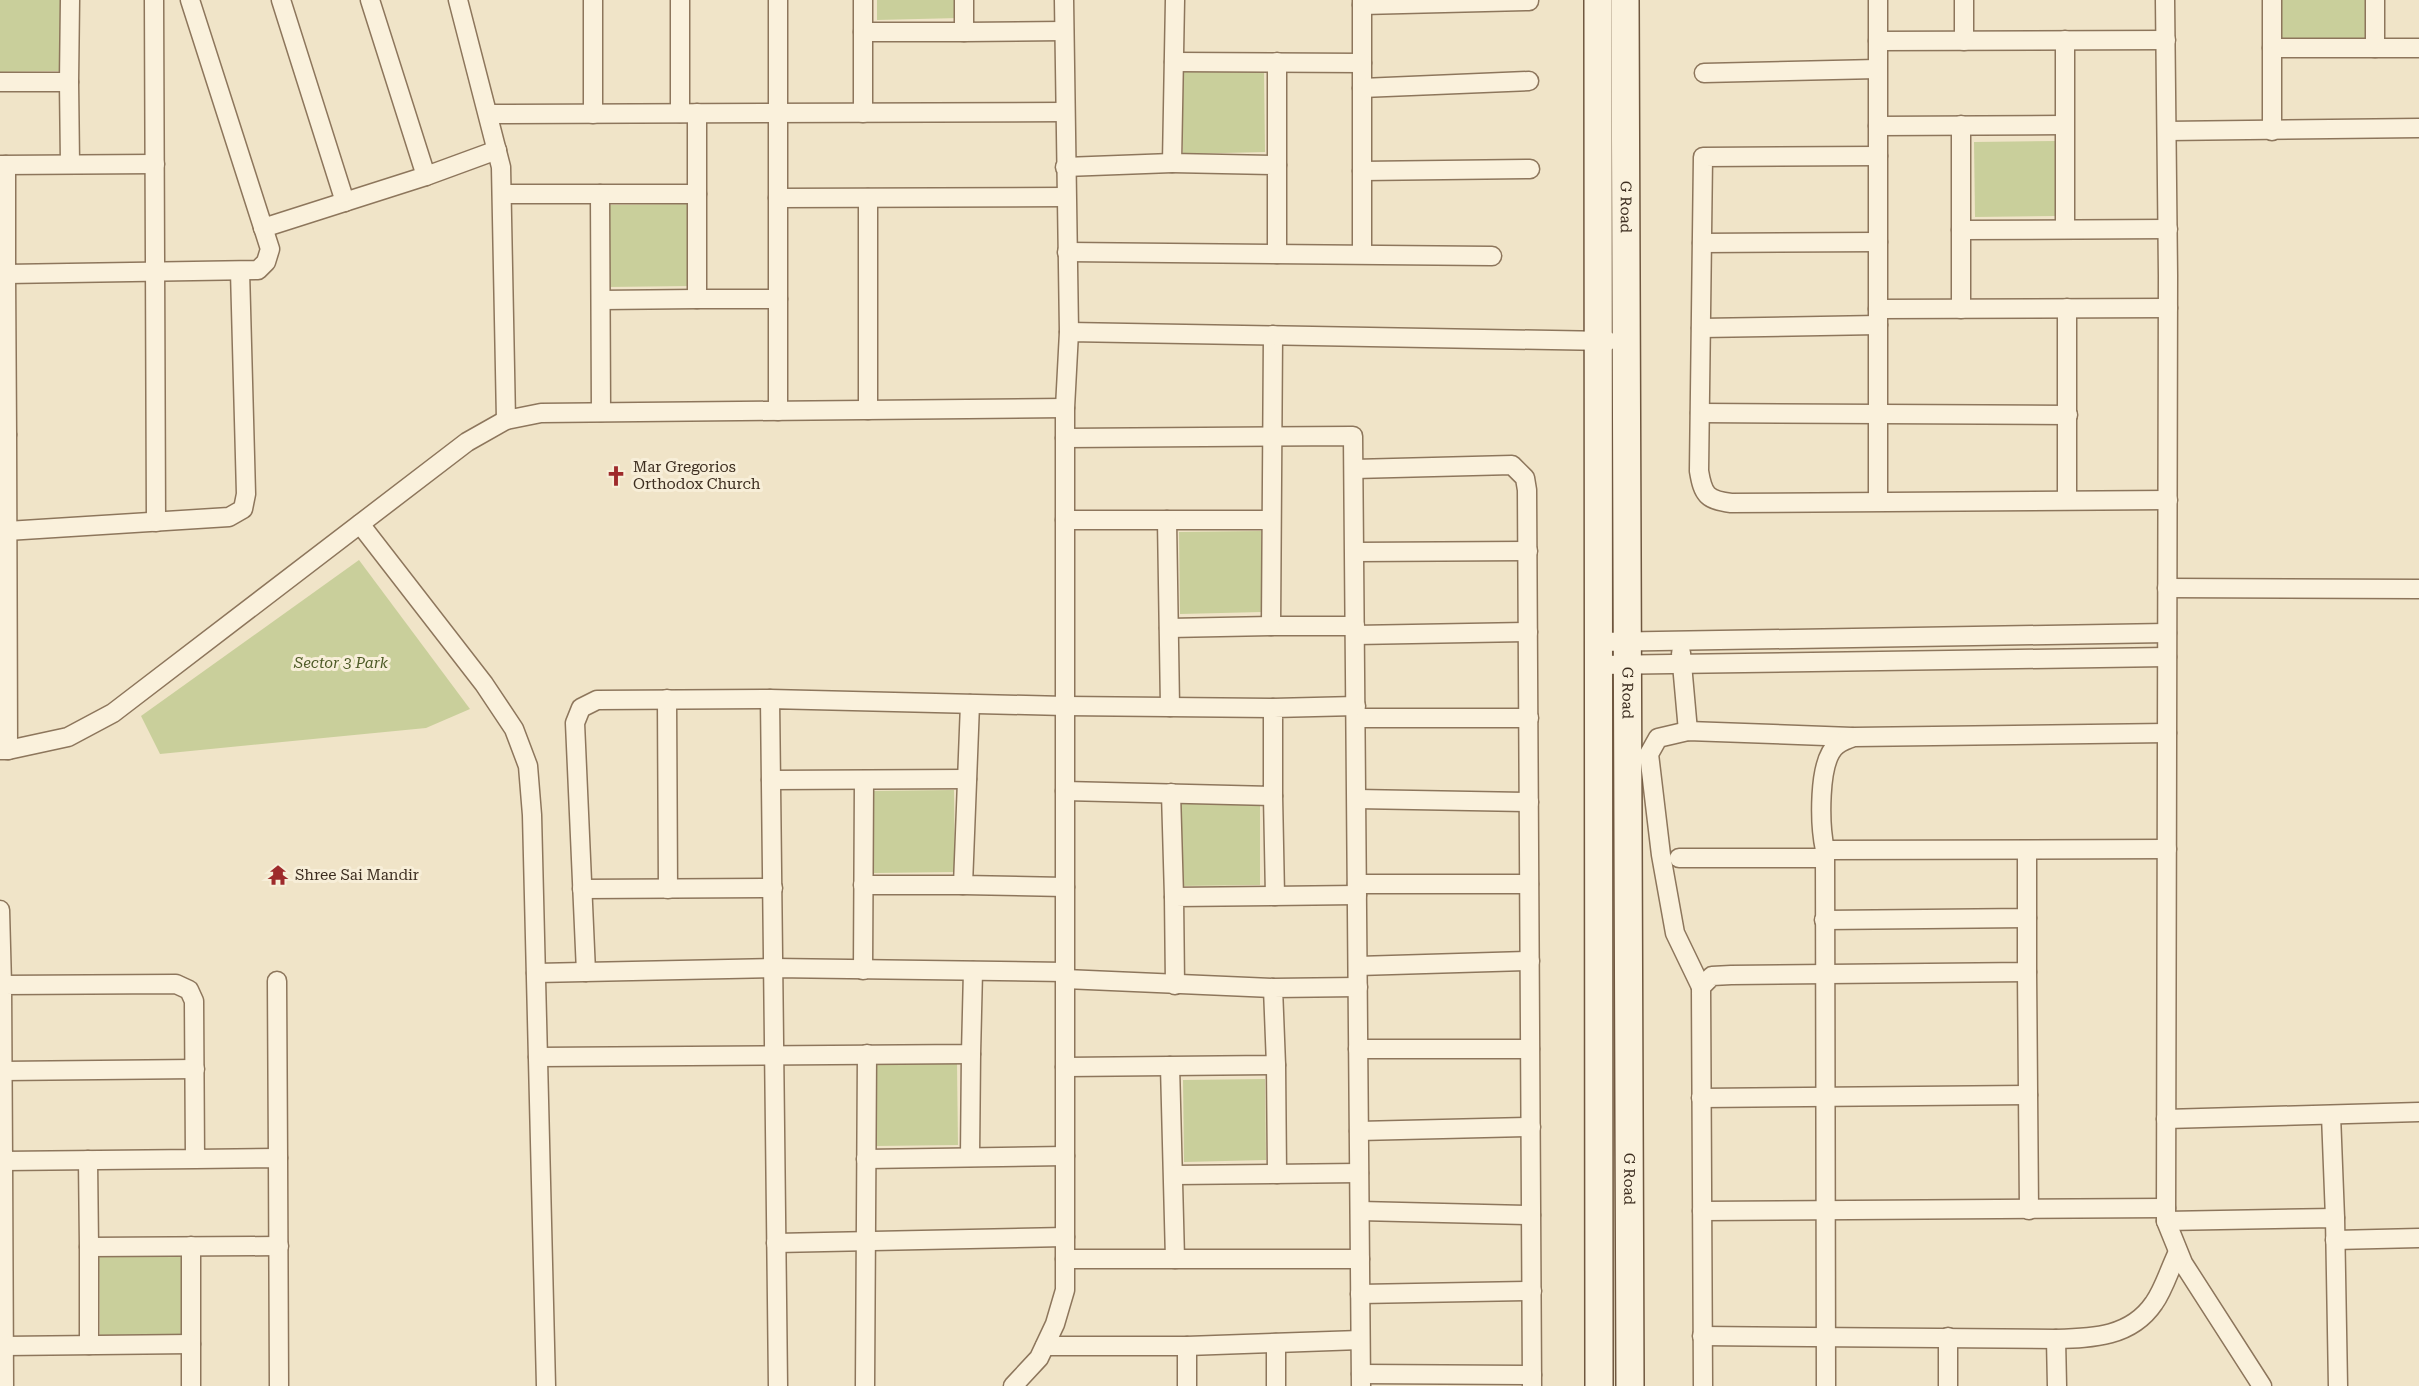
<svg xmlns="http://www.w3.org/2000/svg" width="2419" height="1386" viewBox="0 0 2419 1386" font-family="'Roboto Serif',serif">
	<rect width="100%" height="100%" fill="#f0e4c8"/>
	<g fill="#c9cf9b">
		<path d="M 0,0 L 60,0 L 61,71 L 0,72 Z"/>
		<path d="M 877,0 L 958,0 L 959,18 L 877,20 Z"/>
		<rect x="2279" y="0" width="87" height="39"/>
		<path d="M 1264,71 L 1265,152 L 1183,154 L 1182,72 Z"/>
		<path d="M 2055,141 L 2055,216 L 1975,217 L 1974,142 Z"/>
		<path d="M 689,204 L 690,286 L 608,287 L 607,205 Z"/>
		<path d="M 1261,531 L 1262,612 L 1180,614 L 1179,532 Z"/>
		<path d="M 359,560 L 470,709 L 426,728 L 160,754 L 141,716 Z"/>
		<path d="M 954,790 L 955,872 L 873,873 L 872,791 Z"/>
		<path d="M 1260,803 L 1260,885 L 1179,886 L 1178,804 Z"/>
		<path d="M 957,1063 L 958,1145 L 876,1146 L 875,1064 Z"/>
		<path d="M 1265,1079 L 1266,1160 L 1184,1162 L 1183,1080 Z"/>
		<path d="M 181,1253 L 182,1335 L 100,1336 L 99,1254 Z"/>
	</g>
	<g fill="none" stroke-linecap="round" stroke-linejoin="round">
		<g stroke="#8d765c" stroke-width="21">
			<g id="street">
				<path d="M 154,0 L 156,522"/>
				<path d="M 281,0 L 345,202"/>
				<path d="M 370,0 L 426,176"/>
				<path d="M 458,0 L 501,167 L 506,420"/>
				<path d="M 680,0 L 680,113"/>
				<path d="M 964,0 L 964,32 L 1064,31"/>
				<path d="M 1064,0 L 1069,332"/>
				<path d="M 1175,0 L 1172,163 L 1277,165 L 1277,254"/>
				<path d="M 1362,0 L 1362,254"/>
				<path d="M 1878,0 L 1878,501"/>
				<path d="M 2165,0 L 2168,275 L 2166,1221 L 2183,1263 L 2262,1386"/>
				<path d="M 2272,0 L 2272,48"/>
				<path d="M 2375,0 L 2375,48 L 2419,48"/>
				<path d="M 1362,5 L 1529,1"/>
				<path d="M 863,32 L 964,32"/>
				<path d="M 2065,40 L 2065,229"/>
				<path d="M 1878,41 L 2166,40"/>
				<path d="M 1964,41 L 1964,0"/>
				<path d="M 1174,62 L 1362,63"/>
				<path d="M 1704,73 L 1877,69"/>
				<path d="M 0,82 L 69,82 L 70,164"/>
				<path d="M 69,82 L 70,0"/>
				<path d="M 1362,88 L 1529,81"/>
				<path d="M 697,113 L 697,299 L 778,299"/>
				<path d="M 863,113 L 863,0"/>
				<path d="M 488,114 L 1065,112"/>
				<path d="M 593,114 L 593,0"/>
				<path d="M 1878,126 L 2064,125"/>
				<path d="M 2167,131 L 2419,128"/>
				<path d="M 2272,131 L 2272,48 L 2375,48"/>
				<path d="M 1878,156 L 1703,157 L 1699,471 C 1703,495 1707,500 1731,503 L 2168,500"/>
				<path d="M 0,165 L 155,164"/>
				<path d="M 6,165 L 6,274 L 258,270 L 266,262 L 270,249 L 190,0"/>
				<path d="M 1277,165 L 1277,62"/>
				<path d="M 1065,167 L 1172,163"/>
				<path d="M 1362,171 L 1530,169"/>
				<path d="M 502,194 L 697,194"/>
				<path d="M 600,194 L 601,412"/>
				<path d="M 778,198 L 1066,197"/>
				<path d="M 868,198 L 868,410"/>
				<path d="M 263,228 L 426,176 L 497,150"/>
				<path d="M 1961,230 L 1961,125"/>
				<path d="M 1702,243 L 1878,242"/>
				<path d="M 1067,252 L 1492,256"/>
				<path d="M 6,274 L 7,435"/>
				<path d="M 601,300 L 697,299"/>
				<path d="M 1878,309 L 2168,308"/>
				<path d="M 1961,309 L 1961,230 L 2168,229"/>
				<path d="M 1701,328 L 1878,325"/>
				<path d="M 1273,335 L 1271,626 L 1355,626"/>
				<path d="M 778,411 L 778,0"/>
				<path d="M 1700,413 L 2068,415"/>
				<path d="M 0,436 L 7,435 L 8,750"/>
				<path d="M 1065,438 L 1353,436 L 1361,1386"/>
				<path d="M 1354,469 L 1512,465 L 1525,478 L 1527,490 L 1532,1386"/>
				<path d="M 2067,500 L 2067,308"/>
				<path d="M 1065,520 L 1271,520"/>
				<path d="M 1167,520 L 1170,707"/>
				<path d="M 360,524 L 484,684 L 514,729 L 528,766 L 532,815 L 546,1386"/>
				<path d="M 7,531 L 229,517 L 243,509 L 246,494 L 240,271"/>
				<path d="M 1355,552 L 1528,551"/>
				<path d="M 2167,588 L 2419,589"/>
				<path d="M 1169,628 L 1271,626"/>
				<path d="M 1355,635 L 1528,632"/>
				<path d="M 1598,642 L 2167,633"/>
				<path d="M 1681,653 L 1688,731"/>
				<path d="M 1599,665 L 2167,657"/>
				<path d="M 667,699 L 668,889"/>
				<path d="M 970,704 L 963,885 L 1065,887"/>
				<path d="M 1356,718 L 1529,718"/>
				<path d="M 0,750 L 8,750 L 68,737 L 113,713 L 467,442 L 506,420 L 541,413 L 1065,408"/>
				<path d="M 771,780 L 967,779"/>
				<path d="M 1065,791 L 1273,796 L 1273,708 L 1356,706"/>
				<path d="M 1171,793 L 1174,897"/>
				<path d="M 1273,796 L 1275,896"/>
				<path d="M 1357,799 L 1529,802"/>
				<path d="M 1825,850 L 2167,849"/>
				<path d="M 1679,858 L 1824,858"/>
				<path d="M 1357,884 L 1529,884"/>
				<path d="M 863,885 L 963,885"/>
				<path d="M 582,889 L 773,888"/>
				<path d="M 0,910 L 2,985 L 0,985"/>
				<path d="M 1824,920 L 2027,918 L 2027,851"/>
				<path d="M 1358,966 L 1530,961"/>
				<path d="M 863,970 L 864,780"/>
				<path d="M 586,972 L 575,723 L 581,708 L 597,700 L 770,699"/>
				<path d="M 2027,972 L 2029,1210"/>
				<path d="M 536,973 L 774,968 L 1065,972"/>
				<path d="M 1065,979 L 1273,988"/>
				<path d="M 277,981 L 278,1158"/>
				<path d="M 1175,985 L 1174,897 L 1357,895"/>
				<path d="M 1701,987 L 1675,933 L 1661,855 L 1649,754 L 1658,738 L 1688,731 L 1852,737"/>
				<path d="M 1358,1049 L 1530,1049"/>
				<path d="M 538,1057 L 971,1054 L 973,971"/>
				<path d="M 1276,1065 L 1277,1174"/>
				<path d="M 1170,1066 L 1175,1259"/>
				<path d="M 1065,1067 L 1276,1065 L 1273,988 L 1358,987"/>
				<path d="M 3,1071 L 195,1069"/>
				<path d="M 1701,1098 L 2028,1095"/>
				<path d="M 2331,1115 L 2335,1218"/>
				<path d="M 2166,1119 L 2419,1112"/>
				<path d="M 1359,1131 L 1531,1127"/>
				<path d="M 970,1157 L 971,1054"/>
				<path d="M 195,1159 L 3,1161 L 2,985 L 176,984 L 189,990 L 194,1001 L 195,1159 L 278,1158 L 279,1386"/>
				<path d="M 866,1159 L 1065,1156"/>
				<path d="M 88,1160 L 89,1247 L 279,1246"/>
				<path d="M 3,1161 L 4,1386"/>
				<path d="M 1174,1175 L 1359,1173"/>
				<path d="M 1360,1211 L 1531,1215"/>
				<path d="M 1702,1211 L 2166,1208"/>
				<path d="M 2166,1221 L 2335,1218 L 2338,1386"/>
				<path d="M 2335,1240 L 2419,1238"/>
				<path d="M 776,1243 L 1065,1237"/>
				<path d="M 191,1246 L 191,1386"/>
				<path d="M 89,1247 L 89,1345"/>
				<path d="M 1065,1259 L 1360,1259"/>
				<path d="M 1360,1294 L 1532,1291"/>
				<path d="M 1702,1336 L 2056,1339 C 2093,1338 2131,1337 2154,1303 C 2164,1289 2170,1268 2178,1252"/>
				<path d="M 1948,1337 L 1948,1386"/>
				<path d="M 2056,1339 L 2057,1386"/>
				<path d="M 1276,1343 L 1276,1386"/>
				<path d="M 4,1346 L 191,1344"/>
				<path d="M 1045,1346 L 1187,1346 L 1360,1340"/>
				<path d="M 1187,1346 L 1187,1386"/>
				<path d="M 1361,1374 L 1532,1375"/>
				<path d="M 778,1386 L 770,699 L 1065,706 L 1273,708"/>
				<path d="M 865,1386 L 867,1054"/>
				<path d="M 1013,1386 L 1039,1358 L 1055,1324 L 1065,1290 L 1065,408 L 1069,332 L 1608,341"/>
				<path d="M 1703,1386 L 1701,987 L 1712,976 L 1731,975 L 2027,972 L 2027,918"/>
				<path d="M 1826,1386 L 1825,850 C 1820,827 1817,761 1837,745 C 1841,742 1848,739 1854,737 L 2167,733"/>
			</g>
		</g>
		<g stroke="#6f573f" stroke-width="30">
			<g id="secondary">
				<path d="M 1598,0 L 1599,1386"/>
				<path id="s1" d="M 1625,0 L 1630,1386"/>
			</g>
		</g>
		<use href="#street" stroke="#faf1dc" stroke-width="18"/>
		<use href="#secondary" stroke="#faf1dc" stroke-width="27"/>
	</g>
	<defs>
		<g id="church-bare" transform="scale(1.62)"><path d="M-1.2-6h2.4v3.5h3.3v2.4h-3.3V6h-2.4V-.1h-3.3v-2.4h3.3Z" fill="#9e2a2b" stroke="#f7eed8" stroke-width="2.5" paint-order="stroke"/></g>
		<g id="temple-bare" transform="scale(1.62)"><path d="M0-6L5-2H3V0L6.5 2.5H4V6H1.5V3h-3V6H-4V2.5H-6.5L-3 0V-2H-5Z" fill="#9e2a2b" stroke="#f7eed8" stroke-width="2.5" paint-order="stroke"/></g>
	</defs>
	<g fill-rule="evenodd">
		<use href="#church-bare" x="616" y="476"/>
		<use href="#temple-bare" x="278" y="875"/>
	</g>
	<g text-anchor="middle" dominant-baseline="central" stroke-width="6" stroke-linejoin="round" paint-order="stroke">
		<g font-size="15" fill="#3d2e20" stroke="#f7eed8">
			<text stroke="none"><textPath href="#s1" startOffset="207">G Road</textPath></text>
			<text stroke="none"><textPath href="#s1" startOffset="693">G Road</textPath></text>
			<text stroke="none"><textPath href="#s1" startOffset="1179">G Road</textPath></text>
		</g>
		<g font-size="15" fill="#3d2e20" stroke="#f7eed8" text-anchor="start">
			<text x="633" y="467">Mar Gregorios<tspan x="633" dy="17">Orthodox Church</tspan></text>
			<text x="295" y="875">Shree Sai Mandir</text>
		</g>
		<g font-size="15" font-style="italic" fill="#4d5a26" stroke="#f7eed8">
			<text x="341" y="663">Sector 3 Park</text>
		</g>
	</g>
</svg>
